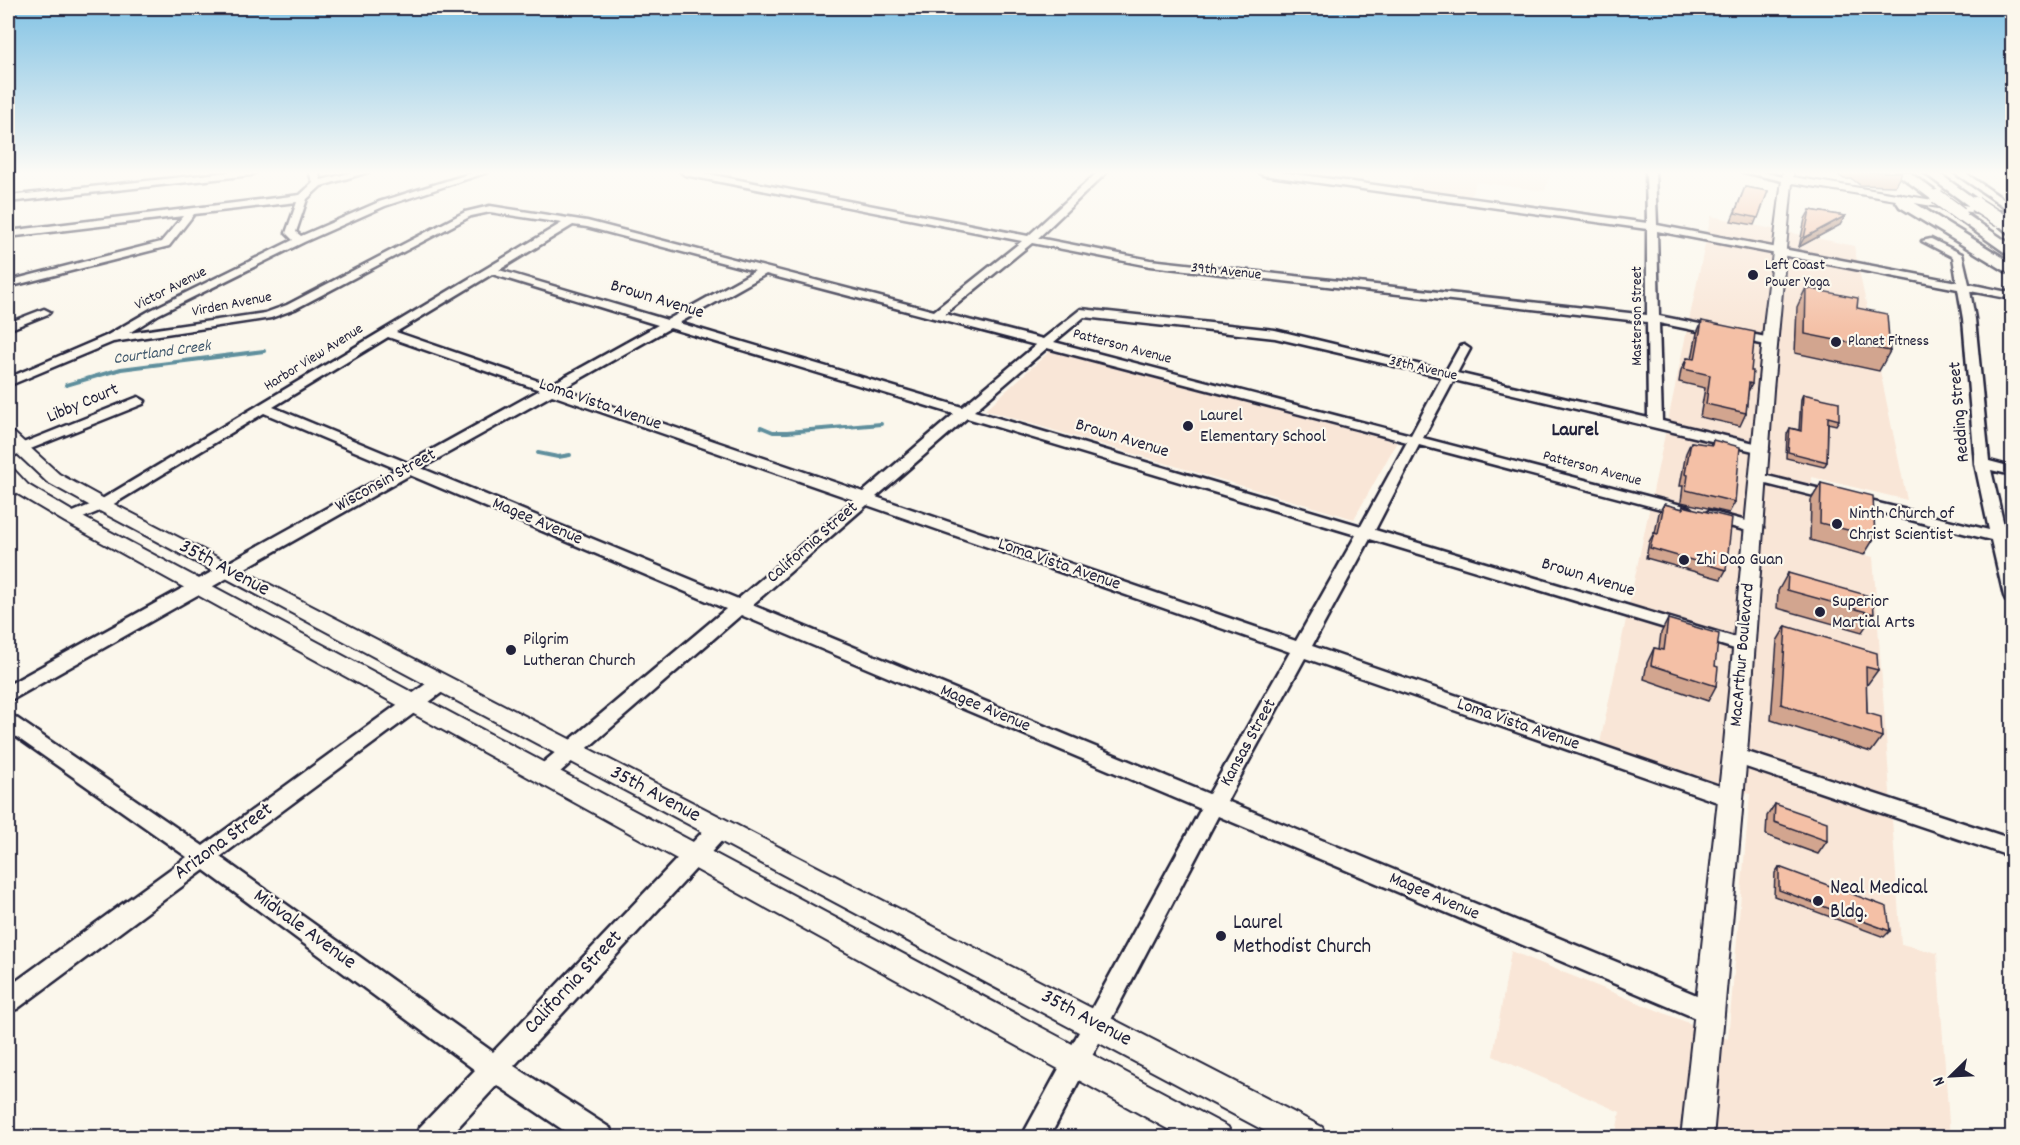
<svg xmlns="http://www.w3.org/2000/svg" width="2020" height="1145" viewBox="0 0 2020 1145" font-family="Dekko,sans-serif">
	<rect width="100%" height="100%" fill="#fbf7ec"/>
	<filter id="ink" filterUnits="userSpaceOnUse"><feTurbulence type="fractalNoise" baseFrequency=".0167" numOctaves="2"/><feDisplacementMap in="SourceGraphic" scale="12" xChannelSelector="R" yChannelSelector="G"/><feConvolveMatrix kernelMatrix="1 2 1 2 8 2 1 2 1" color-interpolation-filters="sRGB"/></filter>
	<g filter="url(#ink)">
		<g fill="#f9e6d7">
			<path d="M 1415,172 L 1551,172 L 1545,191 L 1476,182 L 1471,198 L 1407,188 Z"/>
			<path d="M 1711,216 L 1854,246 L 1907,500 L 1812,477 L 1810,540 L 1873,557 L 1901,944 L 1937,953 L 1950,1137 L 1615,1137 L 1620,1112 L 1493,1056 L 1511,951 L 1728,1039 L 1750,794 L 1600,743 Z"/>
			<path d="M 1050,351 L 1397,442 L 1354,519 L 985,410 Z"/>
		</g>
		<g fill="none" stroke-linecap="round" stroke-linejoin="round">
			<g stroke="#5e8f9d" stroke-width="4">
				<path d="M 66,385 L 121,369 L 264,351"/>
				<path d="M 761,427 L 773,432 L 787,432 L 881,424"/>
				<path d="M 538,453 L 558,457 L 570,455"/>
			</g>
			<g stroke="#22223b" stroke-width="5">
				<g id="minor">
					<path d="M 229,172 L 256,172 L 251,175 L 8,202 L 8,196 Z"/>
					<path d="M 309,172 L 318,172 L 321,180 L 354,172 L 368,172 L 321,186 L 307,199 L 296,232 L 301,236 L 379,202 L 475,172 L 488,172 L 385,206 L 304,242 L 159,314 L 129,333 L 265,313 L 287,305 L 465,212 L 490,206 L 587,221 L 934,311 L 1022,241 L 685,175 L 681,172 L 698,172 L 1028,236 L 1098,172 L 1107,172 L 1038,238 L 1150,260 L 1647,315 L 1647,229 L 1263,175 L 1258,172 L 1281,172 L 1647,223 L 1646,172 L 1655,172 L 1657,225 L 1957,282 L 1953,257 L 1922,241 L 1931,239 L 1962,254 L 1969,284 L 2012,293 L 2012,299 L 1970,291 L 1975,319 L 1989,461 L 2012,467 L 2012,475 L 1991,470 L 2006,534 L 2012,535 L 2012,545 L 2008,544 L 2012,562 L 2012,601 L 2006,600 L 2004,596 L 1991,540 L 1754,481 L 1752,478 L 1759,474 L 1989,530 L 1975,464 L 1963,319 L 1958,289 L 1657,231 L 1659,316 L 1771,338 L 1777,342 L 1771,346 L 1659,323 L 1662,421 L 1767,446 L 1769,449 L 1767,452 L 1762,453 L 1454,380 L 1423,438 L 1689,507 L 1692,510 L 1684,515 L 1419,445 L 1375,530 L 1750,642 L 1753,646 L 1750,650 L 1738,650 L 1370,539 L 1312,646 L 1737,792 L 1740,798 L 1737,804 L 1730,806 L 1723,804 L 1305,658 L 1227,801 L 1716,1003 L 1719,1011 L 1716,1019 L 1707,1023 L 1698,1019 L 1218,816 L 1049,1138 L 1021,1138 L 1201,809 L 741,615 L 552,779 L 545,781 L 538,779 L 535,773 L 538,767 L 726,609 L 410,475 L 15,698 L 8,700 L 8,685 L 397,469 L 264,413 L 107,508 L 71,523 L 66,521 L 63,518 L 66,515 L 97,502 L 562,223 L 490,212 L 471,216 L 295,309 L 271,318 L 113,342 L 8,386 L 8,378 L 106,336 L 151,310 L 293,240 L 286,233 L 297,202 L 194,214 L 169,246 L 8,287 L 8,281 L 161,242 L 183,216 L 8,237 L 8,231 L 300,195 L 313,183 ZM 573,225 L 587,227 L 755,271 L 667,320 L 499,270 ZM 1032,243 L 1150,266 L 1647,322 L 1648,418 L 1457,373 L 1470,349 L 1464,345 L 1460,346 L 1446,371 L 1275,330 L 1081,309 L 1043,339 L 945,314 ZM 492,274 L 658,325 L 550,385 L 396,332 ZM 766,274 L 1036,345 L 962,407 L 679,323 ZM 1084,317 L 1275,338 L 1442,377 L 1411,435 L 1054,342 ZM 670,328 L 954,414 L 863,492 L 562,389 ZM 388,337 L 540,390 L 408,463 L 273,407 ZM 1047,348 L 1407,442 L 1361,526 L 974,411 ZM 552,395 L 854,500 L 738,599 L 421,468 ZM 967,418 L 1356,535 L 1296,641 L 876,497 ZM 867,505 L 1290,652 L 1209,794 L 752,605 Z"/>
					<path d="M 1743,172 L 1762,172 L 1792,179 L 1787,182 Z"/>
					<path d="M 1953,172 L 1964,172 L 2012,205 L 2012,212 Z"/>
					<path d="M 44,309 L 50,312 L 48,314 L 8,330 L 8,323 Z"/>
					<path d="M 138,397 L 145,401 L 143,404 L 8,458 L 8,449 Z"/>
					<path d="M 1709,511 L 1761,525 L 1763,528 L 1755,533 L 1704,519 L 1701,516 Z"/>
					<path d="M 441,676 L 448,678 L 450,683 L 448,688 L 220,857 L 493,1052 L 711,823 L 719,820 L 727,823 L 730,829 L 727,835 L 514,1066 L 610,1128 L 613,1138 L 575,1138 L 497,1085 L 448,1138 L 416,1138 L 419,1128 L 475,1070 L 204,870 L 17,1009 L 8,1012 L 8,987 L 187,857 L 8,731 L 8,715 L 15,717 L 203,846 L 434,678 Z"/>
					<path d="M 1735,748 L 2012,839 L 2012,857 L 1728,761 L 1725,756 L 1728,751 Z"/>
				</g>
			</g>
			<g stroke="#22223b" stroke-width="4">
				<g id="major">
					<path d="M 1783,172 L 1793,172 L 1793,177 L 2012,213 L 2012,219 L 1792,183 L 1773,390 L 1747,754 L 1713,1138 L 1681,1138 L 1723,754 L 1765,317 Z"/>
					<path d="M 8,432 L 14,433 L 59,474 L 108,501 L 1322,1127 L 1327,1138 L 1278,1138 L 96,509 L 47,482 L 8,445 Z"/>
					<path d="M 8,469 L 14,470 L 28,485 L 77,514 L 1228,1127 L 1233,1138 L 1184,1138 L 65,522 L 16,493 L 8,484 Z"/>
				</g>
			</g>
			<g stroke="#22223b" stroke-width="5">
				<g id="highway">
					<path d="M 1895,172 L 1909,172 L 1943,197 L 1942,200 L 1932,200 Z"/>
					<path d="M 1923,172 L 1937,172 L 1982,204 L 1975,208 L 1970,207 Z"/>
					<path d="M 1900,194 L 2012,263 L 2012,273 L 2007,272 L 1900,207 L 1894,198 Z"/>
					<path d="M 1960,210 L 2012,245 L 2012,255 L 2007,254 L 1955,217 L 1953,214 L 1955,211 Z"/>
					<path d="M 2000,216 L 2012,223 L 2012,233 L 2007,232 L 1993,220 L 1995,217 Z"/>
				</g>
			</g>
			<use href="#minor" fill="#fbf7ec" fill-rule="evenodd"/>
			<use href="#major" fill="#fbf7ec" fill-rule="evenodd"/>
			<use href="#highway" fill="#fbf7ec" fill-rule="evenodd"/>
			<g stroke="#22223b" stroke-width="17" stroke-linecap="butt">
				<g id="highway-bridge">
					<path d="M 1937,197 L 1960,214"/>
					<path d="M 1975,204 L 2000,220"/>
				</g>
			</g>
			<use href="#highway-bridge" stroke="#fbf7ec" stroke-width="14"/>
		</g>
		<g fill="#d2a58f" stroke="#22223b" stroke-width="1.5">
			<path d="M 1834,172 L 1902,172 L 1895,186 L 1860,185 L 1852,179 L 1844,179 Z"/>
			<path d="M 1745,187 L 1768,191 L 1754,225 L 1731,221 Z"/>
			<path d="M 1810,210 L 1845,216 L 1840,225 L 1799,247 L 1805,219 Z"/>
			<path d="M 1806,288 L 1857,308 L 1890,351 L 1879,371 L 1795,353 L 1797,307 Z"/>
			<path d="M 1702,321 L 1752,384 L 1748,392 L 1746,413 L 1740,426 L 1700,417 L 1705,388 L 1679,382 L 1681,370 L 1687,358 L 1692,359 L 1697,333 Z"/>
			<path d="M 1803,394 L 1839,420 L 1836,425 L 1828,423 L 1827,462 L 1824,467 L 1786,458 L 1787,434 L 1790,428 L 1799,430 L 1801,399 Z"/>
			<path d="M 1713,440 L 1735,502 L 1729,513 L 1681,502 L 1683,486 L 1680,486 L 1686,453 L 1691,442 L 1710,445 Z"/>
			<path d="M 1821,483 L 1875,537 L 1864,555 L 1810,540 L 1811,500 Z"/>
			<path d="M 1664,504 L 1682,509 L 1683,506 L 1726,570 L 1721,579 L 1646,558 L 1649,542 L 1654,533 L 1655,533 L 1659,513 Z"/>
			<path d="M 1788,573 L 1874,614 L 1862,632 L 1777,608 L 1778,591 Z"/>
			<path d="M 1668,619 L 1715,666 L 1716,686 L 1708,701 L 1644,679 L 1647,663 L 1654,648 L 1659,649 L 1661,633 Z"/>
			<path d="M 1786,626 L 1878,670 L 1867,685 L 1866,685 L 1867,713 L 1882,737 L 1871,752 L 1771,720 L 1777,641 Z"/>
			<path d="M 1775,804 L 1827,841 L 1818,854 L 1766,835 L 1767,816 Z"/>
			<path d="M 1779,867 L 1890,931 L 1884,937 L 1774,896 L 1775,873 Z"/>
		</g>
		<path fill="#ab8674" stroke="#22223b" stroke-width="1.5" d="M 1845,216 L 1840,225 L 1799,247 L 1804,238 Z"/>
		<g fill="#f4c0a6" stroke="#22223b" stroke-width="1.5">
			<path d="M 1745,187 L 1768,191 L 1758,218 L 1735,213 Z"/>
			<path d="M 1810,210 L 1845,216 L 1804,238 Z"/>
			<path d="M 1806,288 L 1858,298 L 1857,308 L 1887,314 L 1890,351 L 1805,334 Z"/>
			<path d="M 1702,321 L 1755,332 L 1751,371 L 1753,371 L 1752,384 L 1749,383 L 1746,413 L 1706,404 L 1710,375 L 1684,369 L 1687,358 L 1695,359 Z"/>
			<path d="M 1803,394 L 1839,402 L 1839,420 L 1828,417 L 1827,462 L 1788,452 L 1790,428 L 1801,431 Z"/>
			<path d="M 1713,440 L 1740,447 L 1735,502 L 1686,490 L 1688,475 L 1685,474 L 1691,442 L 1712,445 Z"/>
			<path d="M 1821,483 L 1873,496 L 1875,537 L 1820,523 Z"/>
			<path d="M 1664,504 L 1683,509 L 1683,506 L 1732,518 L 1726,570 L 1650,548 L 1654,533 L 1658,534 Z"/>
			<path d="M 1788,573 L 1873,597 L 1874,614 L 1787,590 Z"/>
			<path d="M 1668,619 L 1719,634 L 1715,666 L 1718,667 L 1716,686 L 1651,665 L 1654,648 L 1664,650 Z"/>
			<path d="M 1786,626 L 1877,653 L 1878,670 L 1866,667 L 1867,713 L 1881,717 L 1882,737 L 1781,704 Z"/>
			<path d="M 1775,804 L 1827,822 L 1827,841 L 1774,822 Z"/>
			<path d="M 1779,867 L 1887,907 L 1890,931 L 1779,890 Z"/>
		</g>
	</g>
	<linearGradient id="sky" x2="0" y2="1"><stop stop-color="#81c2e4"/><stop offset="0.52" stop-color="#fdfbf6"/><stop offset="1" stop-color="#fdfbf6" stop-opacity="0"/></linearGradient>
	<rect width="2020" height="332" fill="url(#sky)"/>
	<g fill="#22223b" stroke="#fbf7ec" stroke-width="2">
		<circle cx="1753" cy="275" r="6"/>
		<circle cx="1836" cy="342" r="6"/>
		<circle cx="1188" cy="426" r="6"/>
		<circle cx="1837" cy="524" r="6"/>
		<circle cx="1684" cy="560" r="6"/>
		<circle cx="1820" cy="612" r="6"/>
		<circle cx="511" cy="650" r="6"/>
		<circle cx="1818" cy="901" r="6"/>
		<circle cx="1221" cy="936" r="6"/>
	</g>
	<g text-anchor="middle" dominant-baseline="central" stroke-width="4.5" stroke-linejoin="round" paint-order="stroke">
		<g font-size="15" fill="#22223b" stroke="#fbf7ec" text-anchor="start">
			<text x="1765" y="266">Left Coast<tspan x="1765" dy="17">Power Yoga</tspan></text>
			<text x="1848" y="342">Planet Fitness</text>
		</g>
		<g font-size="15" fill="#22223b" stroke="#fbf7ec">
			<text transform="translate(1226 272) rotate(6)">39th Avenue</text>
			<text transform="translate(171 289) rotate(-27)">Victor Avenue</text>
			<text transform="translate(232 305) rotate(-11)">Virden Avenue</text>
			<text transform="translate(1638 316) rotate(-90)">Masterson Street</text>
			<text transform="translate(1122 347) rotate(15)">Patterson Avenue</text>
			<text transform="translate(314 358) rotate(-32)">Harbor View Avenue</text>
			<text transform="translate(1423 369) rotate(13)">38th Avenue</text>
			<text transform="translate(1592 469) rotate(15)">Patterson Avenue</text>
		</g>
		<g font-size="16" font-style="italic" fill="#40586c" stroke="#fbf7ec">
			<text transform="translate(162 353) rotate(-8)">Courtland Creek</text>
		</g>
		<g font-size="18" fill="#22223b" stroke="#fbf7ec">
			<text transform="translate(657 300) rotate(17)">Brown Avenue</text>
			<text transform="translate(83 404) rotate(-23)">Libby Court</text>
			<text transform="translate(600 405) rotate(19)">Loma Vista Avenue</text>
			<text transform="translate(1960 412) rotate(-95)">Redding Street</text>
			<text transform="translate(1122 439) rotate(17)">Brown Avenue</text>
			<text transform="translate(386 481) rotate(-29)">Wisconsin Street</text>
			<text transform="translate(537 522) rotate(23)">Magee Avenue</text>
			<text transform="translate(813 543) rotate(-41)">California Street</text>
			<text transform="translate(1059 565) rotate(19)">Loma Vista Avenue</text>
			<text transform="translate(1588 578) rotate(17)">Brown Avenue</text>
			<text transform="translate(1743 655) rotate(-85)">MacArthur Boulevard</text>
			<text transform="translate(985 709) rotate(23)">Magee Avenue</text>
			<text transform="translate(1518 725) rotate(19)">Loma Vista Avenue</text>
			<text transform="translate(1249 743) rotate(-61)">Kansas Street</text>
			<text transform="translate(1434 897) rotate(23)">Magee Avenue</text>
		</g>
		<g font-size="18" fill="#22223b" stroke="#fbf7ec" text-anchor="start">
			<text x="1200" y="416">Laurel<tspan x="1200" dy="21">Elementary School</tspan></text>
			<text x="1849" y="514">Ninth Church of<tspan x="1849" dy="21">Christ Scientist</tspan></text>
			<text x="1696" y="560">Zhi Dao Guan</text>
			<text x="1832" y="602">Superior<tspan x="1832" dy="21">Martial Arts</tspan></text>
			<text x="523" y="640">Pilgrim<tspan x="523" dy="21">Lutheran Church</tspan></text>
		</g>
		<g font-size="20" font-weight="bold" fill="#22223b" stroke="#fbf7ec">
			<text x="1575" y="431">Laurel</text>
		</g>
		<g font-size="21" fill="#22223b" stroke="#fbf7ec">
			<text transform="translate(224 569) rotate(28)">35th Avenue</text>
			<text transform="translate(655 795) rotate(28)">35th Avenue</text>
			<text transform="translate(224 842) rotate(-36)">Arizona Street</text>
			<text transform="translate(304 930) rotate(36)">Midvale Avenue</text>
			<text transform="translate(574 983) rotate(-47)">California Street</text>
			<text transform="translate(1086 1019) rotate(28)">35th Avenue</text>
		</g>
		<g font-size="21" fill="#22223b" stroke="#fbf7ec" text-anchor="start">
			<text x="1830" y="889">Neal Medical<tspan x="1830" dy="24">Bldg.</tspan></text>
			<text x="1233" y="924">Laurel<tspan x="1233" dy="24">Methodist Church</tspan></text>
		</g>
	</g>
	<rect width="2020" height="1145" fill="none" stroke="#fbf7ec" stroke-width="30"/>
	<rect x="15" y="15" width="1990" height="1115" fill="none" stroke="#22223b" stroke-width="2" filter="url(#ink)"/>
	<g transform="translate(1951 1076) rotate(246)" stroke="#fbf7ec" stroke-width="4.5" paint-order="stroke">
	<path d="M0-4.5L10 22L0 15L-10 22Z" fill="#22223b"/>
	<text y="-9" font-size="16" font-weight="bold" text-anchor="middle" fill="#22223b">N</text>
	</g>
</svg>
